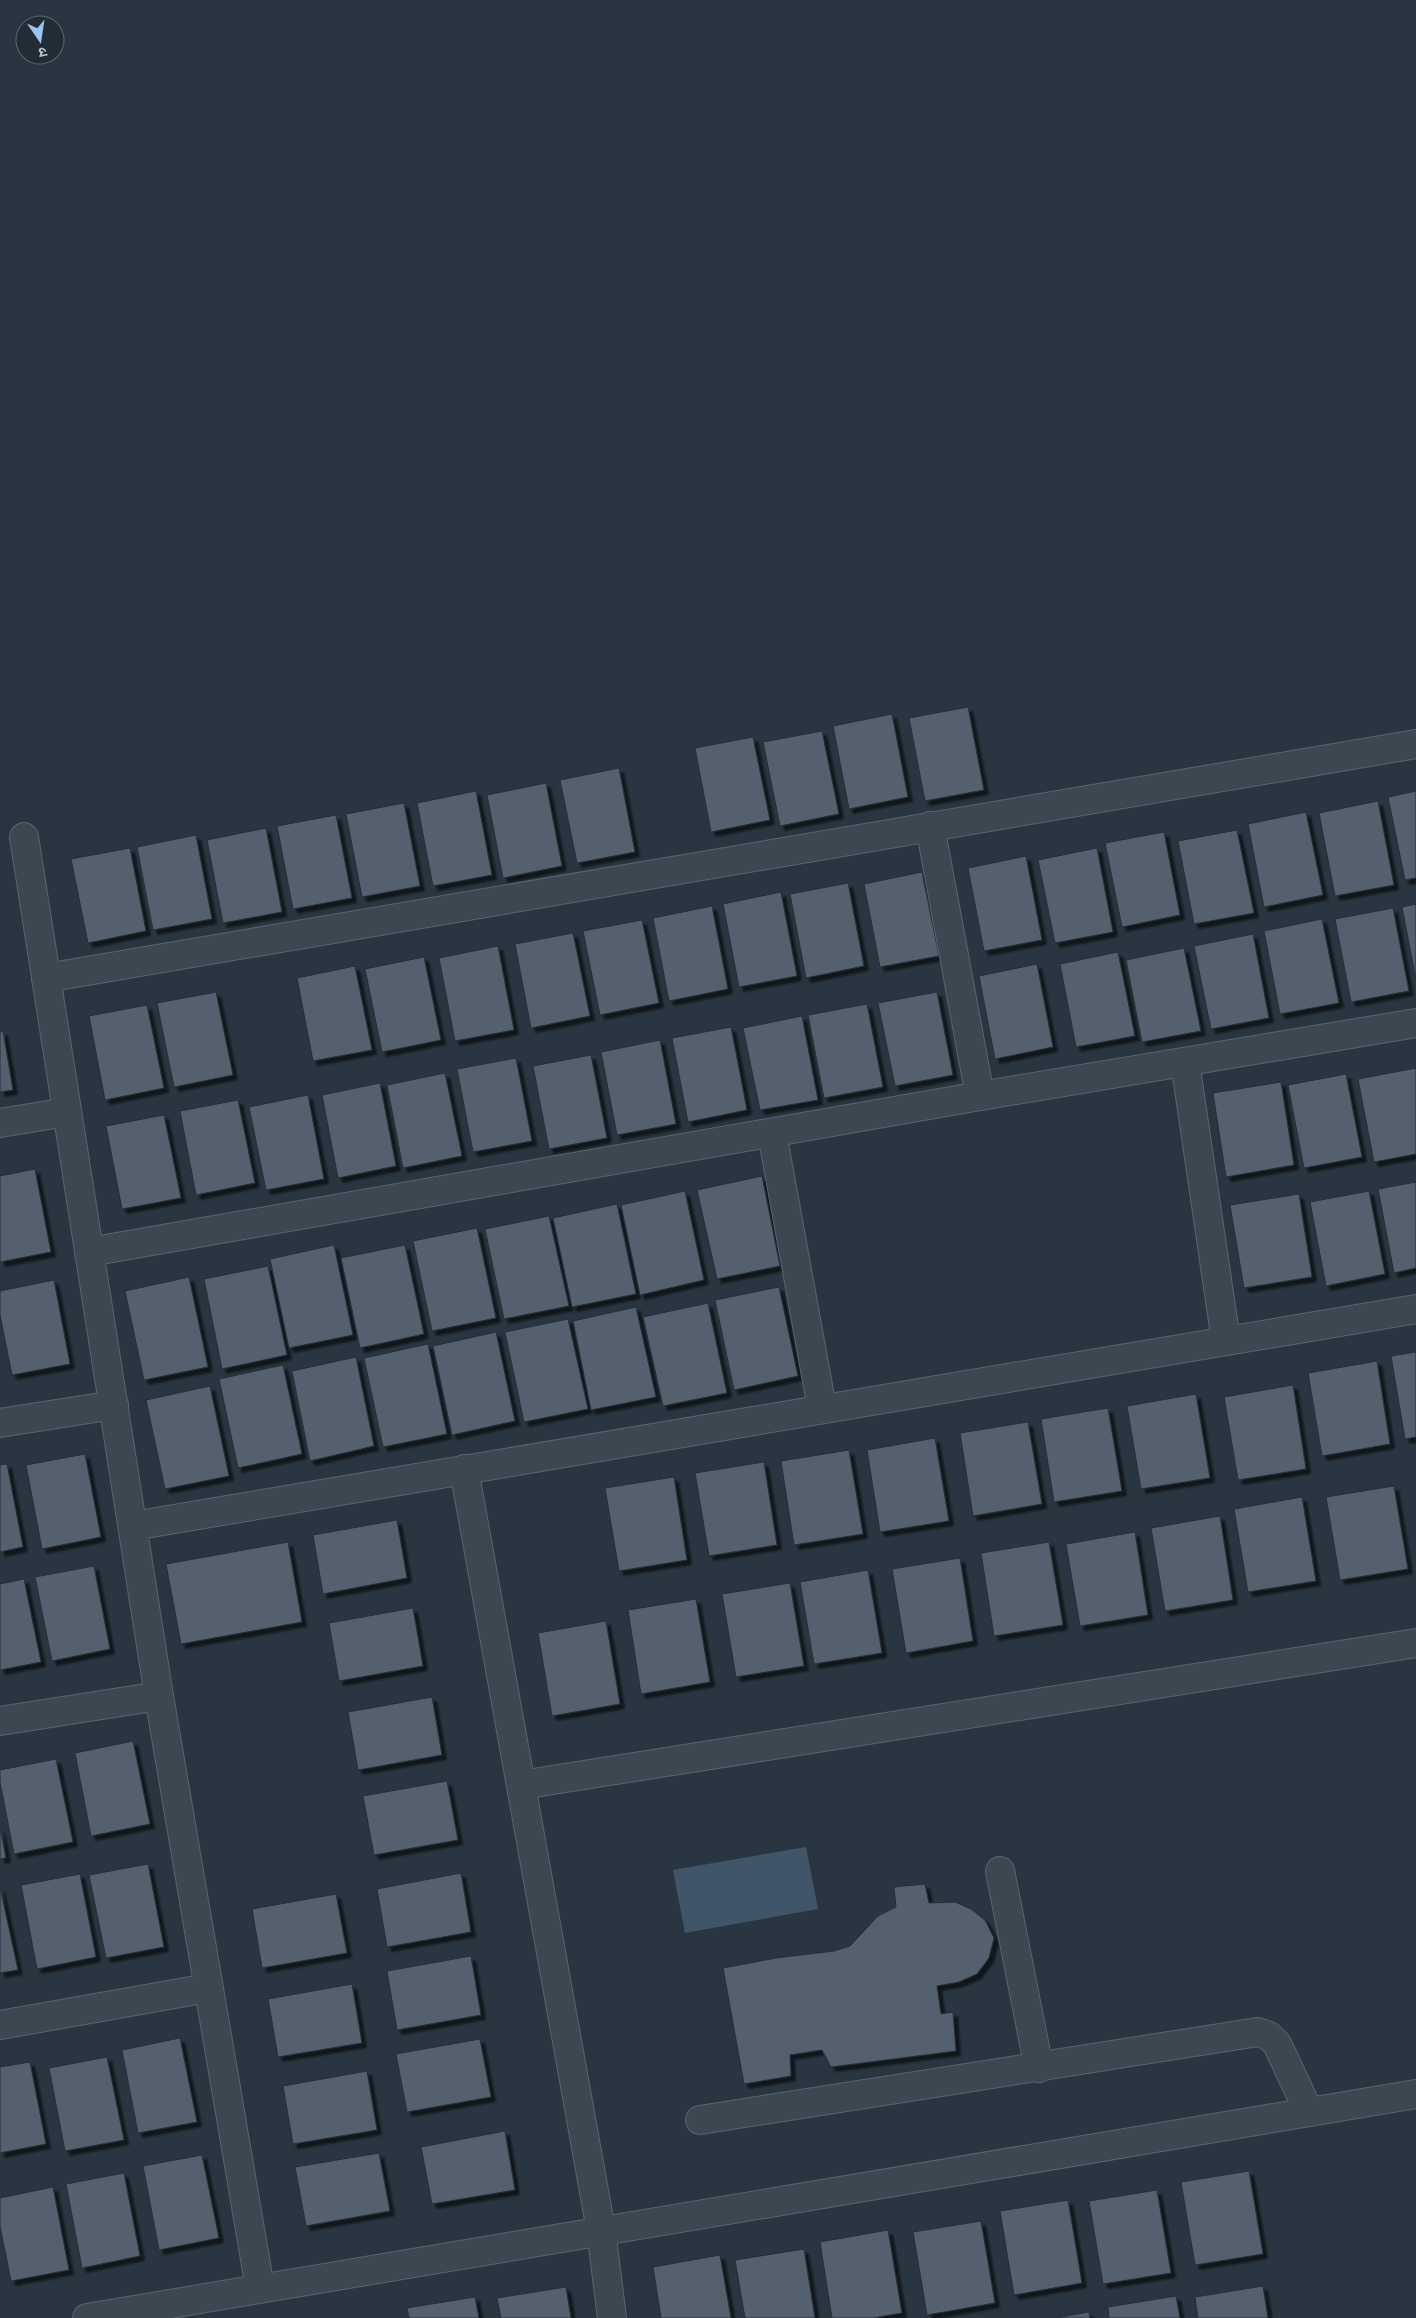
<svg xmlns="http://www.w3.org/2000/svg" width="1416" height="2318" viewBox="0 0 1416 2318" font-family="Manrope,'Noto Sans Devanagari',sans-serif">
	<defs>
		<filter id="shadow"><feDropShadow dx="4.5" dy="4.5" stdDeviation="1" flood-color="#0009"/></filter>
	</defs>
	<rect width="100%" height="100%" fill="#293641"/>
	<path fill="#405568" d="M 806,1847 L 818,1909 L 685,1933 L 673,1870 Z"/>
	<g fill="#55616e" stroke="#242e38" filter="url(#shadow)">
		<path d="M 968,707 L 984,790 L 925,801 L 909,718 Z"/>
		<path d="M 892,714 L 908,797 L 849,809 L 833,726 Z"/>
		<path d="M 822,731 L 839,814 L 780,826 L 763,742 Z"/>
		<path d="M 753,737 L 770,820 L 711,832 L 695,748 Z"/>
		<path d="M 619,768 L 635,852 L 577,863 L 560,780 Z"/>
		<path d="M 546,783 L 562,866 L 503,878 L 487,795 Z"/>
		<path d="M 476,791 L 492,875 L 433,886 L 417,803 Z"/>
		<path d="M 1416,791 L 1416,878 L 1405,880 L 1388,797 Z"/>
		<path d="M 1378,801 L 1394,885 L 1335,896 L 1319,813 Z"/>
		<path d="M 404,803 L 420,886 L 362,897 L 346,814 Z"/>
		<path d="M 1306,812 L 1323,895 L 1264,907 L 1248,824 Z"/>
		<path d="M 336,815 L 352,898 L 293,909 L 277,826 Z"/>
		<path d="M 266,828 L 282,912 L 223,923 L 207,840 Z"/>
		<path d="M 1237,830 L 1254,913 L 1194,924 L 1178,841 Z"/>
		<path d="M 1164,832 L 1180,915 L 1122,927 L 1105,843 Z"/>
		<path d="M 196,835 L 212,919 L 153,930 L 137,847 Z"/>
		<path d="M 130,848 L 146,931 L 88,943 L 71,859 Z"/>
		<path d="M 1097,848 L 1113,932 L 1055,943 L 1038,860 Z"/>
		<path d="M 1026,856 L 1042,940 L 984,951 L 968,868 Z"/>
		<path d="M 922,872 L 939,956 L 880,967 L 864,884 Z"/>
		<path d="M 848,883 L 864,966 L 806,978 L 790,894 Z"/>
		<path d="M 781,892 L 797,976 L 739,987 L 723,904 Z"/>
		<path d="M 1416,904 L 1416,980 L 1402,907 Z"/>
		<path d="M 712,906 L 728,989 L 669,1001 L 653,918 Z"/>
		<path d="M 1393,908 L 1409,991 L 1351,1002 L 1335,919 Z"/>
		<path d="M 1322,919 L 1339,1003 L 1280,1014 L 1264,931 Z"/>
		<path d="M 642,920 L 659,1003 L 600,1015 L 583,931 Z"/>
		<path d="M 573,933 L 590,1016 L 531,1028 L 515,944 Z"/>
		<path d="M 1253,934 L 1269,1018 L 1211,1029 L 1194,946 Z"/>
		<path d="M 498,946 L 514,1030 L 455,1041 L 439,958 Z"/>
		<path d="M 1184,948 L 1201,1031 L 1142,1042 L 1126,960 Z"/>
		<path d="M 1118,952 L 1135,1036 L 1076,1047 L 1060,964 Z"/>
		<path d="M 424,957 L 441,1040 L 382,1052 L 365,969 Z"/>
		<path d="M 1037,964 L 1053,1047 L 995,1059 L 979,976 Z"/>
		<path d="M 355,966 L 372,1050 L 313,1061 L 297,978 Z"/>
		<path d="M 216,992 L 233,1075 L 174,1087 L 157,1003 Z"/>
		<path d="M 937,992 L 953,1075 L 895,1086 L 878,1003 Z"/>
		<path d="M 867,1004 L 883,1087 L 824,1098 L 808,1015 Z"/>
		<path d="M 147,1005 L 164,1088 L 105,1100 L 89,1016 Z"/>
		<path d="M 802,1016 L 818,1100 L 760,1110 L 743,1028 Z"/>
		<path d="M 731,1027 L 747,1110 L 688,1122 L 672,1038 Z"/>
		<path d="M 3,1031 L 13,1090 L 0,1092 L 0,1032 Z"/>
		<path d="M 660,1040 L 676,1124 L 617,1135 L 601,1052 Z"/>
		<path d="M 591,1055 L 607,1138 L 549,1149 L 533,1066 Z"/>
		<path d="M 516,1058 L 532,1141 L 473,1152 L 457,1069 Z"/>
		<path d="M 1416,1068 L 1416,1154 L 1374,1162 L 1358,1079 Z"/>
		<path d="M 445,1073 L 462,1156 L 403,1168 L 387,1085 Z"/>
		<path d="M 1346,1074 L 1362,1157 L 1304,1168 L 1288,1085 Z"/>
		<path d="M 1281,1082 L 1294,1165 L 1226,1177 L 1213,1093 Z"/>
		<path d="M 380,1083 L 396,1166 L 338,1178 L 322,1095 Z"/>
		<path d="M 308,1095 L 324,1179 L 266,1190 L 249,1107 Z"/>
		<path d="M 238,1100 L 255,1183 L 196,1195 L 180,1111 Z"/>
		<path d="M 164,1115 L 181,1198 L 122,1209 L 106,1126 Z"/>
		<path d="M 35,1169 L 51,1252 L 0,1262 L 0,1176 Z"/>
		<path d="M 762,1176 L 780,1266 L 717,1279 L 697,1190 Z"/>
		<path d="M 1416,1182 L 1416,1268 L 1394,1273 L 1378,1189 Z"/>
		<path d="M 685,1191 L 704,1280 L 640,1295 L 621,1205 Z"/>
		<path d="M 1369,1191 L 1385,1274 L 1326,1286 L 1310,1202 Z"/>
		<path d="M 1299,1194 L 1312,1277 L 1244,1288 L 1230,1205 Z"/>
		<path d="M 617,1204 L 636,1294 L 572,1307 L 553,1218 Z"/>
		<path d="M 549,1216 L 569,1306 L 504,1319 L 485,1229 Z"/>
		<path d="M 477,1228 L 496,1318 L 432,1331 L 413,1241 Z"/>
		<path d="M 334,1245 L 353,1335 L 289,1348 L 270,1259 Z"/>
		<path d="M 405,1245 L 424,1334 L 360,1348 L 341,1258 Z"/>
		<path d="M 268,1266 L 287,1355 L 222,1369 L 204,1279 Z"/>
		<path d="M 189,1277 L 208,1367 L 144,1380 L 125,1291 Z"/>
		<path d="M 54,1280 L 70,1364 L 12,1375 L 0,1315 L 0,1291 Z"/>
		<path d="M 779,1287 L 798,1376 L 734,1390 L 715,1300 Z"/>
		<path d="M 708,1303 L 727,1393 L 663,1406 L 643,1317 Z"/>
		<path d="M 636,1307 L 656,1397 L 591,1410 L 573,1321 Z"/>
		<path d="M 568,1319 L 588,1409 L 524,1422 L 505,1332 Z"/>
		<path d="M 496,1332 L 515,1421 L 452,1435 L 433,1346 Z"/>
		<path d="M 428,1344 L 447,1434 L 383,1447 L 364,1358 Z"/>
		<path d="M 1416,1352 L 1416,1437 L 1405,1439 L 1391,1356 Z"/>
		<path d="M 356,1357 L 374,1446 L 310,1461 L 292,1371 Z"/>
		<path d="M 1377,1361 L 1390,1444 L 1322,1456 L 1308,1373 Z"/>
		<path d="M 283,1365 L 302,1454 L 238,1468 L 219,1379 Z"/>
		<path d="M 1293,1385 L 1306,1469 L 1238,1480 L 1224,1397 Z"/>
		<path d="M 210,1386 L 229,1476 L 165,1489 L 146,1400 Z"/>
		<path d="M 1196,1394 L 1210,1478 L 1141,1489 L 1127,1406 Z"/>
		<path d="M 1108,1408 L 1122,1491 L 1054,1502 L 1041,1419 Z"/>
		<path d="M 1028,1422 L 1042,1504 L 973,1516 L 960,1433 Z"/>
		<path d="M 935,1438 L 949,1521 L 880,1532 L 867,1450 Z"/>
		<path d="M 849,1450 L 863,1534 L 794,1545 L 781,1461 Z"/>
		<path d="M 85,1454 L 101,1537 L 42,1549 L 26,1465 Z"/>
		<path d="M 764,1462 L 777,1545 L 709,1556 L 695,1473 Z"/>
		<path d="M 7,1464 L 23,1547 L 0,1552 L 0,1465 Z"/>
		<path d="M 674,1477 L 687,1560 L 619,1571 L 605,1488 Z"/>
		<path d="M 1394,1486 L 1408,1569 L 1340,1580 L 1326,1497 Z"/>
		<path d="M 1302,1497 L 1316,1581 L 1248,1592 L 1234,1509 Z"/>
		<path d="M 1220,1516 L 1233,1600 L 1165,1611 L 1151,1528 Z"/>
		<path d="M 397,1520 L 407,1578 L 323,1594 L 313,1535 Z"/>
		<path d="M 1135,1532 L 1148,1615 L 1080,1626 L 1066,1544 Z"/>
		<path d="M 288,1542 L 302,1622 L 181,1644 L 166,1564 Z"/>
		<path d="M 1049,1542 L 1063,1625 L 994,1636 L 981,1553 Z"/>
		<path d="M 960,1558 L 973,1641 L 906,1653 L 892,1569 Z"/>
		<path d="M 94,1566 L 110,1649 L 52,1661 L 35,1577 Z"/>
		<path d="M 868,1570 L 882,1653 L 814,1664 L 800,1582 Z"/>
		<path d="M 24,1579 L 41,1662 L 0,1670 L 0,1584 Z"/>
		<path d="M 790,1583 L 804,1666 L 736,1677 L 722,1594 Z"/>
		<path d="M 696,1599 L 710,1682 L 641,1694 L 628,1610 Z"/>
		<path d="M 413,1608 L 423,1666 L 339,1681 L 329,1623 Z"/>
		<path d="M 606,1621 L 620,1704 L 552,1716 L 538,1633 Z"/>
		<path d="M 432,1697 L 442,1755 L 358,1770 L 348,1712 Z"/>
		<path d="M 133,1741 L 150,1824 L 91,1836 L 75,1753 Z"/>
		<path d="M 56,1759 L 73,1842 L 14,1854 L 0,1782 L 0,1770 Z"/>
		<path d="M 447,1781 L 458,1840 L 374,1855 L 363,1796 Z"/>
		<path d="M 0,1827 L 6,1858 L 0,1859 Z"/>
		<path d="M 148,1864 L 164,1947 L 106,1958 L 89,1875 Z"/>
		<path d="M 461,1873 L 471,1932 L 387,1947 L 377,1889 Z"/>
		<path d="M 80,1874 L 96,1957 L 37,1969 L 21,1885 Z"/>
		<path d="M 925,1884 L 929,1903 L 955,1902 L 971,1909 L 985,1920 L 994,1938 L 989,1958 L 977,1974 L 959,1982 L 937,1986 L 941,2014 L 953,2012 L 956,2051 L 831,2067 L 822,2050 L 790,2055 L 791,2076 L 744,2084 L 723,1968 L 776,1958 L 834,1951 L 850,1946 L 878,1916 L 896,1907 L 894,1887 Z"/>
		<path d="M 0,1887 L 18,1970 L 0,1973 Z"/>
		<path d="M 336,1894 L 347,1953 L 262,1968 L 252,1909 Z"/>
		<path d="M 471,1956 L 481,2015 L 397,2030 L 387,1971 Z"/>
		<path d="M 352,1984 L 362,2043 L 278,2057 L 268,1999 Z"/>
		<path d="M 180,2038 L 197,2122 L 138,2133 L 122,2050 Z"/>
		<path d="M 480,2039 L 491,2097 L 407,2112 L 396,2054 Z"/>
		<path d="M 107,2057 L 124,2140 L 65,2151 L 49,2068 Z"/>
		<path d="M 30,2062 L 46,2144 L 0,2153 L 0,2067 Z"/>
		<path d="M 367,2071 L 377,2130 L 293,2144 L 283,2086 Z"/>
		<path d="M 505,2131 L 515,2190 L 432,2204 L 421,2147 Z"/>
		<path d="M 379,2153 L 390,2211 L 306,2226 L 295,2167 Z"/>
		<path d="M 202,2155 L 219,2238 L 159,2250 L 143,2166 Z"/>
		<path d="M 1249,2171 L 1263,2254 L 1195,2265 L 1181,2182 Z"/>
		<path d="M 124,2173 L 140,2256 L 82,2268 L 66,2184 Z"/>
		<path d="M 53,2187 L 69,2270 L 11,2281 L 0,2226 L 0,2198 Z"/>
		<path d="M 1157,2190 L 1171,2273 L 1103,2284 L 1089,2201 Z"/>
		<path d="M 1068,2200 L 1082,2283 L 1014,2295 L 1000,2211 Z"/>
		<path d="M 981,2221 L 995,2303 L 927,2315 L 913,2232 Z"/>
		<path d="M 888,2230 L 902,2313 L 873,2318 L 832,2318 L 820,2242 Z"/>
		<path d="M 804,2249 L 815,2318 L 745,2318 L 735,2260 Z"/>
		<path d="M 720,2255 L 731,2318 L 661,2318 L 653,2267 Z"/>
		<path d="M 1263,2286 L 1268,2318 L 1198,2318 L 1195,2297 Z"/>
		<path d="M 566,2287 L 571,2318 L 501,2318 L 497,2298 Z"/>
		<path d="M 1176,2296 L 1180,2318 L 1109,2318 L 1108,2307 Z"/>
		<path d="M 475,2297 L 479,2318 L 409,2318 L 407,2308 Z"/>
		<path d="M 1089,2312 L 1090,2318 L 1055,2318 Z"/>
	</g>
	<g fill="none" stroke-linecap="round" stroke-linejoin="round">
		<g stroke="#5b656e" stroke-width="30">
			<g id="minor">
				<path d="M 930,826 L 980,1096"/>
				<path d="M 24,837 L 159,1696 L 260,2288"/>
				<path d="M 46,978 L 1416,744"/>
				<path d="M 1185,1062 L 1226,1341"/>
				<path d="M 0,1123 L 67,1112"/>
				<path d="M 772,1133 L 822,1408"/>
				<path d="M 89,1252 L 980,1096 L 1416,1023"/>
				<path d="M 0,1423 L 114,1405"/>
				<path d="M 464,1469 L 601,2230 L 612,2318"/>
				<path d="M 133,1526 L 1416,1309"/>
				<path d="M 0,1721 L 159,1696"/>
				<path d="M 521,1785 L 1416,1643"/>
				<path d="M 1000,1871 L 1039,2068"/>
				<path d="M 0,2025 L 208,1988"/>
				<path d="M 700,2120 L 1258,2032 L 1269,2036 L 1277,2044 L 1309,2112"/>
				<path d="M 87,2318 L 1416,2094"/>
			</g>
		</g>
		<use href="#minor" stroke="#3d4751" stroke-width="28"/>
	</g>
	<g transform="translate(40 40) rotate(167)"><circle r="24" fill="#222c36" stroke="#5f6872"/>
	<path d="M0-4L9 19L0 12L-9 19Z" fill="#9ac5f0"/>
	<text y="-8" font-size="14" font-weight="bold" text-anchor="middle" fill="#bac2cb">उ</text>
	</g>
</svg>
